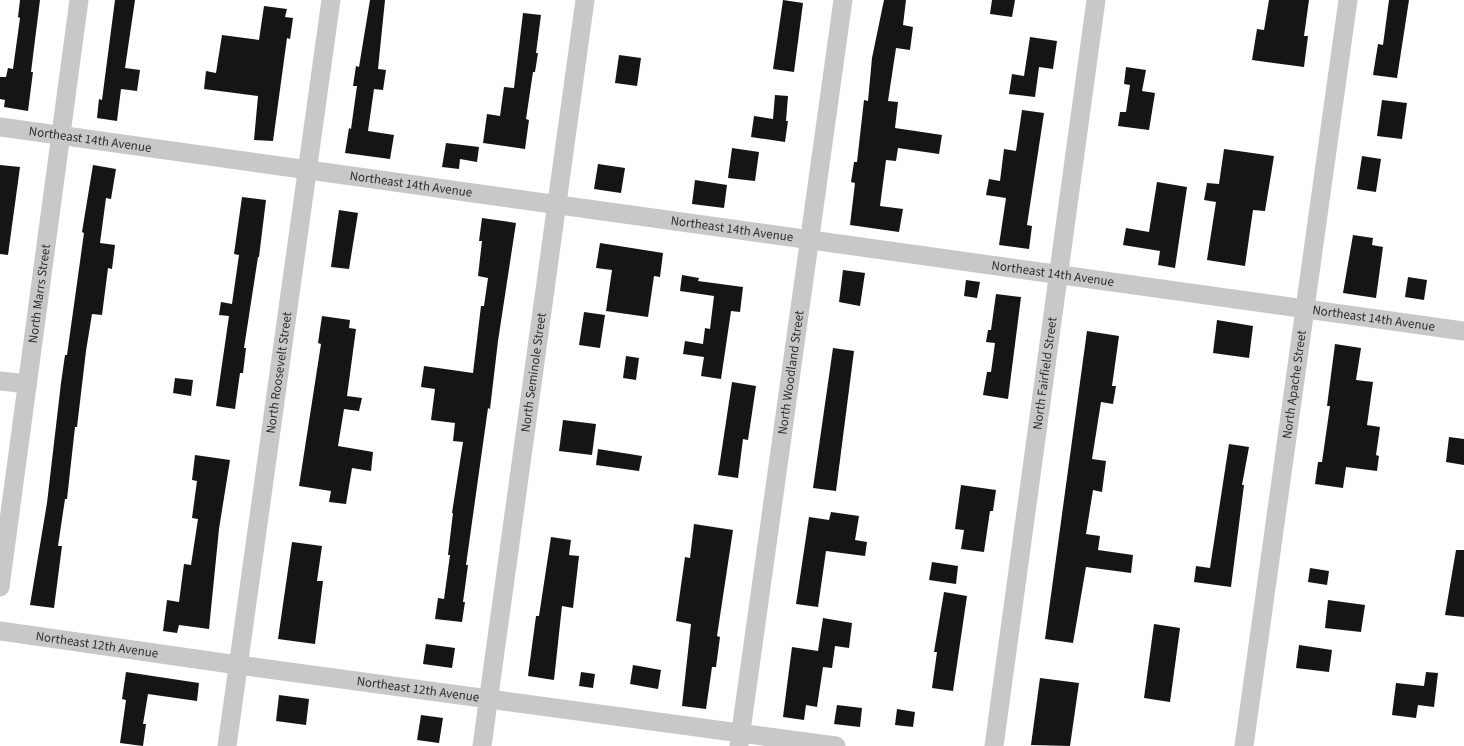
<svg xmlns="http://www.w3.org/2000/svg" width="1464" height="746" viewBox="0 0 1464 746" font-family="'Source Sans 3',sans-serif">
	<rect width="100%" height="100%" fill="#fff"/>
	<g fill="#151515">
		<path d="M 20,0 L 40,0 L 31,72 L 33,72 L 28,111 L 4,107 L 5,100 L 0,99 L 0,77 L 6,77 L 8,68 L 13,69 L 20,18 L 18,17 Z"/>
		<path d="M 115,0 L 135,0 L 125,68 L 140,70 L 137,91 L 121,89 L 117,121 L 97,118 L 99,99 L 102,100 Z"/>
		<path d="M 370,0 L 385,0 L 378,69 L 386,70 L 383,90 L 374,89 L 368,131 L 394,135 L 390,159 L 345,153 L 349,128 L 351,129 L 357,86 L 353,86 L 356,66 L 359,67 Z"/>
		<path d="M 783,0 L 803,3 L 794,72 L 773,69 Z"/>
		<path d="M 884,0 L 906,0 L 903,25 L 913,27 L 910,50 L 896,48 L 888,101 L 898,102 L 895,128 L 942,135 L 939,154 L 898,148 L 896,161 L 886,160 L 880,206 L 903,209 L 899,232 L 850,225 L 855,183 L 851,182 L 854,162 L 857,162 L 864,100 L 868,101 L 872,58 Z"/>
		<path d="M 992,0 L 1015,0 L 1012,17 L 990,14 Z"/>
		<path d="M 1269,0 L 1309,0 L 1304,36 L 1308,36 L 1304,67 L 1252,60 L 1257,29 L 1264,30 Z"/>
		<path d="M 1389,0 L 1409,0 L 1397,78 L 1373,75 L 1378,44 L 1383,45 Z"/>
		<path d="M 264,6 L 287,9 L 285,17 L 293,18 L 290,39 L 287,38 L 273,141 L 254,140 L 258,96 L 204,89 L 206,71 L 216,73 L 222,35 L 259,40 Z"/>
		<path d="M 523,13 L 541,15 L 536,53 L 538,53 L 535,72 L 533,72 L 526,119 L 529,120 L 525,149 L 483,143 L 487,114 L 500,116 L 504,87 L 514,88 Z"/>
		<path d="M 1030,37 L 1057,41 L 1053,69 L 1039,67 L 1035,97 L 1009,94 L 1012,74 L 1024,76 Z"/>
		<path d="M 619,55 L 641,58 L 637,86 L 615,83 Z"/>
		<path d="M 1126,67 L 1146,70 L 1142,91 L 1155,93 L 1149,130 L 1118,126 L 1120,112 L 1126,112 L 1130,85 L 1124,84 Z"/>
		<path d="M 775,95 L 788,96 L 786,121 L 788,121 L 785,142 L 751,137 L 754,116 L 773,119 Z"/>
		<path d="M 1382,100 L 1407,103 L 1402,139 L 1377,136 Z"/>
		<path d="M 1022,110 L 1044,113 L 1027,225 L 1032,226 L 1029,249 L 999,245 L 1006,198 L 986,195 L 989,179 L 1000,181 L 1004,149 L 1016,151 Z"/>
		<path d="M 446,143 L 479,147 L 477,162 L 460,159 L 459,169 L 442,167 Z"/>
		<path d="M 732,148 L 759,152 L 755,181 L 728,178 Z"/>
		<path d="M 1224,149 L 1274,156 L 1265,211 L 1253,210 L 1245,266 L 1207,260 L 1216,202 L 1204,200 L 1207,183 L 1219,184 Z"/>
		<path d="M 1362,156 L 1381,159 L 1376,192 L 1357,189 Z"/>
		<path d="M 598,164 L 625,168 L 621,193 L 594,189 Z"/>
		<path d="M 0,165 L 20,167 L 8,255 L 0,254 Z"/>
		<path d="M 93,165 L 116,169 L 111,199 L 106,198 L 100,243 L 115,245 L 112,269 L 108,268 L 102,315 L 92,314 L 86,351 L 77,427 L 75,427 L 67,499 L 65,499 L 58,546 L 62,546 L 54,608 L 30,605 L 47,503 L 61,383 L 65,355 L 67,355 L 84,233 L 82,232 Z"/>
		<path d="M 695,180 L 727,185 L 724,208 L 692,204 Z"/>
		<path d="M 1157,182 L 1187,187 L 1175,268 L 1158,265 L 1160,251 L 1123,245 L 1126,228 L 1149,232 Z"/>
		<path d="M 242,197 L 266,200 L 259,257 L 258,257 L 244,348 L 246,348 L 243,373 L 240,373 L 235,409 L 216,406 L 229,316 L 219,315 L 221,302 L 232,304 L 239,255 L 234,254 Z"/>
		<path d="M 339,210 L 358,213 L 349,269 L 331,267 Z"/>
		<path d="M 482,218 L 516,223 L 498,341 L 490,409 L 488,408 L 466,565 L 468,565 L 463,602 L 465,602 L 462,622 L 435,619 L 438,598 L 444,599 L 450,555 L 448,555 L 453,513 L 452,513 L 463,442 L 453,441 L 455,423 L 431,420 L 435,389 L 421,387 L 424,366 L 473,373 L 481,306 L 484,306 L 488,278 L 478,276 L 482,241 L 479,241 Z"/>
		<path d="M 1353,235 L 1373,238 L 1372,245 L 1383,247 L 1376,298 L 1343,293 Z"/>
		<path d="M 600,243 L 663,253 L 660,277 L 654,276 L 648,317 L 606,311 L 612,270 L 596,268 Z"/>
		<path d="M 843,270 L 865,273 L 860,306 L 839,302 Z"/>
		<path d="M 682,275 L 699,278 L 698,281 L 743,287 L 740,312 L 731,311 L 721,379 L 701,376 L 704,357 L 683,354 L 685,341 L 703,344 L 705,328 L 710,329 L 714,296 L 680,291 Z"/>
		<path d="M 1408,277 L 1427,280 L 1424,300 L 1405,297 Z"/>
		<path d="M 966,280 L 980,282 L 977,298 L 964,296 Z"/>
		<path d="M 996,294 L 1021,297 L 1008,399 L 983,395 L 987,372 L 991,372 L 995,343 L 986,342 L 988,330 L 991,330 Z"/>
		<path d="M 584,312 L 605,315 L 600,348 L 579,345 Z"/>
		<path d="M 322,316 L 350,320 L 349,328 L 356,329 L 347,396 L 362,398 L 359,411 L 344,409 L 338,446 L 373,452 L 371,471 L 352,468 L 346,504 L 329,502 L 331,491 L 299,486 L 321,344 L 318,343 Z"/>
		<path d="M 1217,320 L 1253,326 L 1249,358 L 1213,353 Z"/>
		<path d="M 1087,331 L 1119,336 L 1112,386 L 1116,386 L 1113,404 L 1101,402 L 1092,459 L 1106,461 L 1102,492 L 1093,490 L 1086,534 L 1100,536 L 1098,550 L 1133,555 L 1131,573 L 1086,567 L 1073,643 L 1045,639 Z"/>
		<path d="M 1335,344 L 1361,348 L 1356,380 L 1373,382 L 1367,425 L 1380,427 L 1376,455 L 1379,456 L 1377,471 L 1346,467 L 1343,488 L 1315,484 L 1318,462 L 1322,462 L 1330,406 L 1327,406 Z"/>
		<path d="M 833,348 L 854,351 L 836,491 L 813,488 Z"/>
		<path d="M 626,356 L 639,358 L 636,380 L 623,378 Z"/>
		<path d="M 175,378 L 193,380 L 191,396 L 173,393 Z"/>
		<path d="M 732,382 L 756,386 L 748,440 L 743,439 L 738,478 L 718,475 Z"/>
		<path d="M 563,420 L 596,424 L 592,455 L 559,451 Z"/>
		<path d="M 1449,437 L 1464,439 L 1464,465 L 1446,462 Z"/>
		<path d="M 1229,444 L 1249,447 L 1242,485 L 1244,485 L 1231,587 L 1194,582 L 1196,566 L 1210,568 Z"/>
		<path d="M 598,449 L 642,456 L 639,471 L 596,465 Z"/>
		<path d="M 195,455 L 230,460 L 219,529 L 209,629 L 179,625 L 177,633 L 163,631 L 167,600 L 179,602 L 184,564 L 191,565 L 198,519 L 192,518 L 197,481 L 192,480 Z"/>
		<path d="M 961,485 L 996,490 L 993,511 L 990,511 L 984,552 L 961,549 L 964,530 L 955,529 Z"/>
		<path d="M 831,512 L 859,516 L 855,540 L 867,542 L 865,556 L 826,551 L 818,607 L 796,604 L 809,517 L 829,520 Z"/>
		<path d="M 694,524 L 733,530 L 717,636 L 720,637 L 716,667 L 712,667 L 706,709 L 682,706 L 691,624 L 676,621 L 685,557 L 690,558 Z"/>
		<path d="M 551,537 L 571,540 L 569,555 L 579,556 L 573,608 L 562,606 L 554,680 L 528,676 L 536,616 L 539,616 Z"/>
		<path d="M 292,542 L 322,546 L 317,581 L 323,581 L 315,644 L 278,639 Z"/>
		<path d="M 1456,550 L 1464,550 L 1464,617 L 1445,615 Z"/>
		<path d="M 932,562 L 958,566 L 956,584 L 929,580 Z"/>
		<path d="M 1310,568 L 1329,571 L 1327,585 L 1308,582 Z"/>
		<path d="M 944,592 L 967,596 L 953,691 L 932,688 L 937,652 L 934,652 Z"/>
		<path d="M 1328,600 L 1365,605 L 1361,632 L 1325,628 Z"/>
		<path d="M 823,618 L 852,623 L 849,648 L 835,646 L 832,668 L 823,667 L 817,707 L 806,705 L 804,720 L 783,717 L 792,647 L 818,651 Z"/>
		<path d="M 1154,624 L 1180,628 L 1170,702 L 1144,698 Z"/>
		<path d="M 426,644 L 455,648 L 452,668 L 423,664 Z"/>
		<path d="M 1299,645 L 1332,650 L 1329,672 L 1296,668 Z"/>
		<path d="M 633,665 L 661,670 L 658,689 L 630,684 Z"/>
		<path d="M 126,672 L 199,683 L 197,701 L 148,694 L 143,724 L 146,724 L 143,746 L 120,743 L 126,700 L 122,699 Z"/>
		<path d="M 581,672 L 595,674 L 593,688 L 579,686 Z"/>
		<path d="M 1426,672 L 1438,673 L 1434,707 L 1418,705 L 1416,718 L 1392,715 L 1396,683 L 1424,686 Z"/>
		<path d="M 1040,678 L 1079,683 L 1070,746 L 1031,745 Z"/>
		<path d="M 279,695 L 309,699 L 306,725 L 276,721 Z"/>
		<path d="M 837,705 L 862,708 L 860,727 L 834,724 Z"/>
		<path d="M 897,709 L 915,712 L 913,727 L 895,725 Z"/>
		<path d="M 421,715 L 443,718 L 439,743 L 417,740 Z"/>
	</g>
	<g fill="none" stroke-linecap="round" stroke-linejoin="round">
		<g stroke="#c8c8c8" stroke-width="19">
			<path id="s1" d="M 0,127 L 1464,331"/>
			<path d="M 0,381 L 27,384"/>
			<path id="s2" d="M 0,587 L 79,0"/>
			<path id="s3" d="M 0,631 L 238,665 L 836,746"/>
			<path id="s4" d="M 739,745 L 843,0"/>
			<path id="s5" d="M 227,746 L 331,0"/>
			<path id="s6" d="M 482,746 L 585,0"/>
			<path id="s7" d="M 994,746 L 1096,0"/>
			<path id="s8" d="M 1244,746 L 1348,0"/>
		</g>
	</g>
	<g text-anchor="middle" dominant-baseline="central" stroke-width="4" stroke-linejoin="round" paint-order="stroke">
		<g font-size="13" fill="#2e2e2e" stroke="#fff">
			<text stroke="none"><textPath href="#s1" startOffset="91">Northeast 14th Avenue</textPath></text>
			<text stroke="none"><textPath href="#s1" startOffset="415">Northeast 14th Avenue</textPath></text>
			<text stroke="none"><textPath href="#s1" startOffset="739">Northeast 14th Avenue</textPath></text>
			<text stroke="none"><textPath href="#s1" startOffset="1063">Northeast 14th Avenue</textPath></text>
			<text stroke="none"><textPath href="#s2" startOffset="296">North Marrs Street</textPath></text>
			<text stroke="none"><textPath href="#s1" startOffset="1387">Northeast 14th Avenue</textPath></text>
			<text stroke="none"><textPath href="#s5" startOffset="377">North Roosevelt Street</textPath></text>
			<text stroke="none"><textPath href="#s6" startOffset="377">North Seminole Street</textPath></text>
			<text stroke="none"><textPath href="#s4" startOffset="376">North Woodland Street</textPath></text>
			<text stroke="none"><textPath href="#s7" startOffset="376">North Fairfield Street</textPath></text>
			<text stroke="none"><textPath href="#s8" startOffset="365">North Apache Street</textPath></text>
			<text stroke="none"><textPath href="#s3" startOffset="98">Northeast 12th Avenue</textPath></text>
			<text stroke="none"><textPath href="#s3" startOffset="422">Northeast 12th Avenue</textPath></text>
		</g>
	</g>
</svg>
